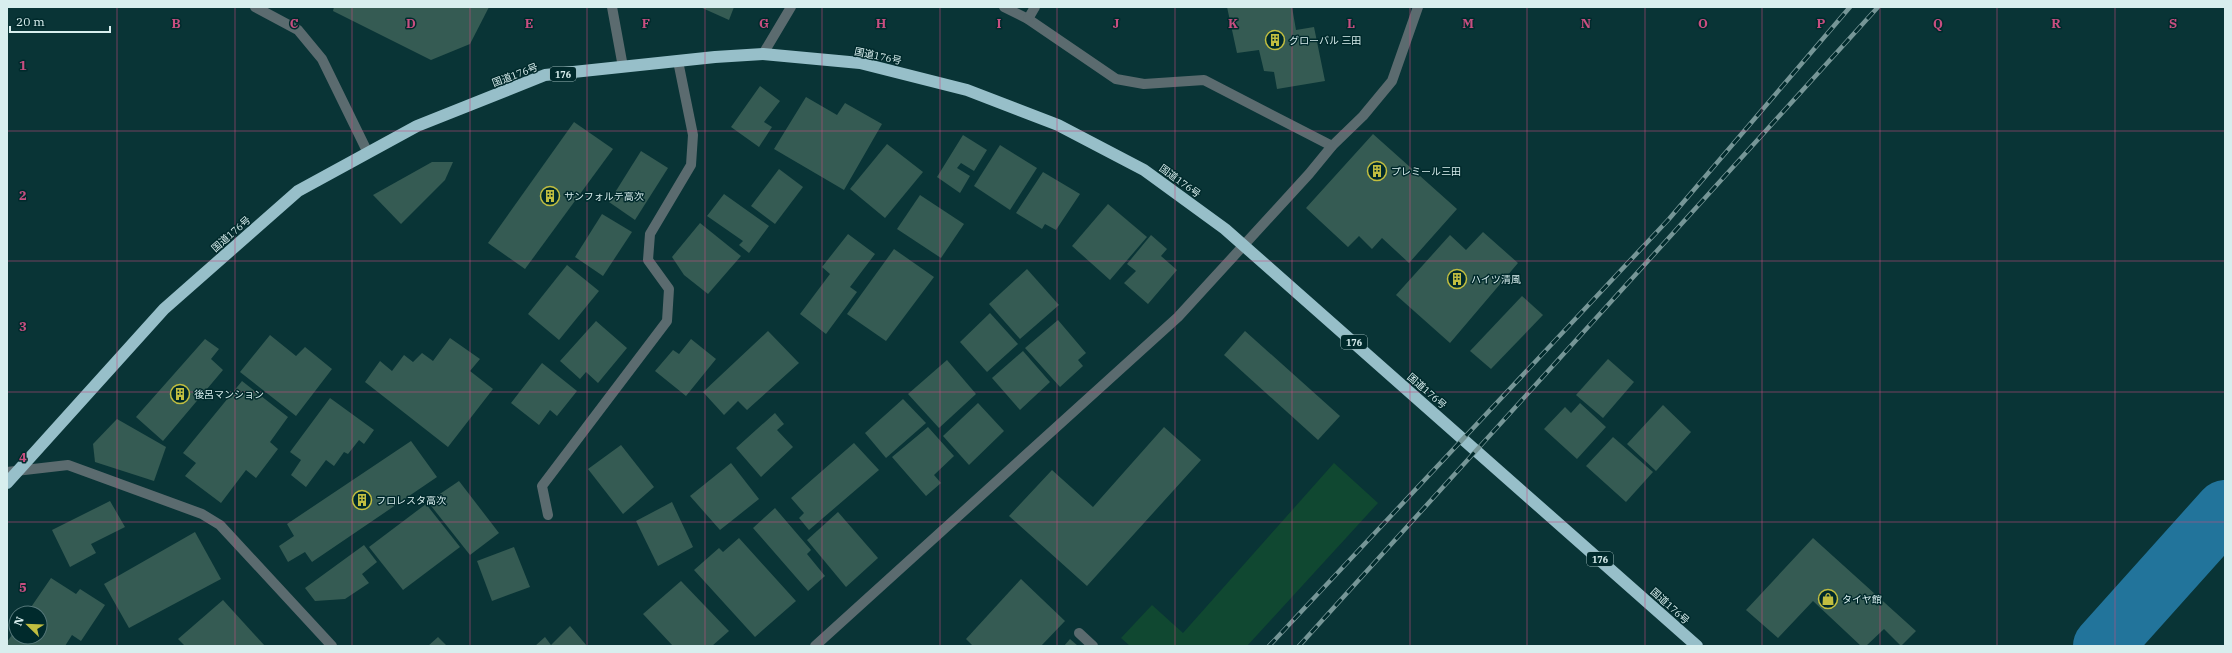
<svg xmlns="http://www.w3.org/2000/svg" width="2232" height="653" viewBox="0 0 2232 653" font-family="'IBM Plex Serif','Noto Sans JP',serif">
	<rect width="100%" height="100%" fill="#093436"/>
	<path fill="#104831" d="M 1334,463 L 1378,503 L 1247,646 L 1130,646 L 1121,638 L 1152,605 L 1183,633 Z"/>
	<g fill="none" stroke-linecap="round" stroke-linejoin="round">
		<path stroke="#22749b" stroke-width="60" d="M 2103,646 L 2225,510"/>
	</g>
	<g fill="#355b53">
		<path d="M 334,7 L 489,7 L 470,44 L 431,60 L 333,11 Z"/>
		<path d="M 700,7 L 734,7 L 729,20 Z"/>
		<path d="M 1227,7 L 1292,7 L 1296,30 L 1314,27 L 1325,81 L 1277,89 L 1274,72 L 1264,71 L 1259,50 L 1237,53 Z"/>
		<path d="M 760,86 L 780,101 L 764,122 L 772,127 L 759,147 L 731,127 Z"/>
		<path d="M 806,97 L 837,115 L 845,103 L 882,124 L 844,190 L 774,149 Z"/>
		<path d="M 574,122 L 613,149 L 525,269 L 488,243 Z"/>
		<path d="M 1373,134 L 1457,209 L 1409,263 L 1382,238 L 1372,249 L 1359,236 L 1348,247 L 1306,208 Z"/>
		<path d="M 963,135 L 987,150 L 974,171 L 961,163 L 957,168 L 970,176 L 960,193 L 937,177 Z"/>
		<path d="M 887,144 L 923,172 L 885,218 L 850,189 Z"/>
		<path d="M 1000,145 L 1037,168 L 1010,210 L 974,186 Z"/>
		<path d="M 641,151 L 668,168 L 635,220 L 609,202 Z"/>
		<path d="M 432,162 L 453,162 L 445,180 L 401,224 L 373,195 Z"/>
		<path d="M 779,169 L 803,187 L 775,224 L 751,206 Z"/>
		<path d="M 1043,172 L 1080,194 L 1056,230 L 1045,224 L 1042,229 L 1016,213 Z"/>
		<path d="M 724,194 L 769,226 L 749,253 L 739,245 L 743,241 L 707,216 Z"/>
		<path d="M 920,195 L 964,224 L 941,258 L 897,229 Z"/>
		<path d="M 1108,204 L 1147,237 L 1110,280 L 1072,246 Z"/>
		<path d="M 602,214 L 632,232 L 603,276 L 575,257 Z"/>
		<path d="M 700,223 L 741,256 L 708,294 L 684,275 L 672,257 Z"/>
		<path d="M 1483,232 L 1518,263 L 1450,343 L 1396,295 L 1450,235 L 1466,250 Z"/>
		<path d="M 848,234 L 875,254 L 850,287 L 857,292 L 826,334 L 800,314 L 830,274 L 822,267 Z"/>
		<path d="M 1151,235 L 1167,249 L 1161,256 L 1177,270 L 1148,304 L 1124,283 L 1136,271 L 1127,264 Z"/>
		<path d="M 894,249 L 934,277 L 886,341 L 847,314 Z"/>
		<path d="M 567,265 L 599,291 L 559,340 L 528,314 Z"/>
		<path d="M 1027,269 L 1059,305 L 1020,339 L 989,304 Z"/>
		<path d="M 1522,296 L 1543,315 L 1491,369 L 1470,351 Z"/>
		<path d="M 990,313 L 1018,344 L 987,372 L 960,342 Z"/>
		<path d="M 1058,320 L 1086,353 L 1078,360 L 1083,366 L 1060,387 L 1025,348 Z"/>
		<path d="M 596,321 L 627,348 L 598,383 L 586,372 L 580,379 L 560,361 Z"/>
		<path d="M 768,331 L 799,363 L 747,410 L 738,401 L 724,415 L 703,392 Z"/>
		<path d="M 1245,331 L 1340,416 L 1318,440 L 1224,355 Z"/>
		<path d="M 270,335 L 296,356 L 305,347 L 332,369 L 296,416 L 240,372 Z"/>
		<path d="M 450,338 L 480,359 L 470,371 L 493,389 L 448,447 L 365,382 L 380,361 L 392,371 L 404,355 L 413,362 L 422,353 L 433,361 Z"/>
		<path d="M 205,339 L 219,349 L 211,359 L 223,370 L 163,441 L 136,417 Z"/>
		<path d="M 691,339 L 716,359 L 686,396 L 655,371 L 673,350 L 679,354 Z"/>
		<path d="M 1023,351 L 1050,382 L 1020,410 L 992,378 Z"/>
		<path d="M 1608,359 L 1634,382 L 1603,418 L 1576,395 Z"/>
		<path d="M 947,360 L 976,394 L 939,428 L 908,394 Z"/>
		<path d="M 542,363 L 577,391 L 557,416 L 550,410 L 539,425 L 511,403 Z"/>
		<path d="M 242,381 L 288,417 L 270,442 L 278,449 L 256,478 L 246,470 L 221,503 L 185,476 L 196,463 L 183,453 Z"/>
		<path d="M 330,398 L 374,430 L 364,444 L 359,440 L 348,454 L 344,452 L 334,466 L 326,460 L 306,487 L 291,475 L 301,460 L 290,452 Z"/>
		<path d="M 903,399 L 926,423 L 886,458 L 865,433 Z"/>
		<path d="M 978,403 L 1004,431 L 969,465 L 943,436 Z"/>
		<path d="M 1580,403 L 1606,427 L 1577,459 L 1544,429 L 1565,407 L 1571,413 Z"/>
		<path d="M 1663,405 L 1691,432 L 1656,471 L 1627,444 Z"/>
		<path d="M 775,413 L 784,424 L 777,430 L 793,447 L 761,477 L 736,448 Z"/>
		<path d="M 117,419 L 166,447 L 154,481 L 95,462 L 93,444 Z"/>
		<path d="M 928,427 L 954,456 L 934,475 L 941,483 L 926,496 L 892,457 Z"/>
		<path d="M 1164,427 L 1201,460 L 1087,586 L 1009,516 L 1052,470 L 1093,507 Z"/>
		<path d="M 1613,437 L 1653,472 L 1626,502 L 1586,466 Z"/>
		<path d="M 411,441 L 437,477 L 312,562 L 305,552 L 288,562 L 279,546 L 294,536 L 287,524 Z"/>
		<path d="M 854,443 L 879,470 L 809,530 L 799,518 L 804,513 L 791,498 Z"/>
		<path d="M 621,445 L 654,487 L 623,514 L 588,469 Z"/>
		<path d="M 731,463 L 759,499 L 720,530 L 690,496 Z"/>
		<path d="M 459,481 L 499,533 L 470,555 L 428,502 Z"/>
		<path d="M 110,501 L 125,527 L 91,544 L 96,553 L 70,567 L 52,530 Z"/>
		<path d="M 672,502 L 693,547 L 658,566 L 636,521 Z"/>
		<path d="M 426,504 L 460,547 L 403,590 L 369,547 Z"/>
		<path d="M 775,508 L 811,550 L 807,554 L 825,576 L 808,591 L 753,528 Z"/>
		<path d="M 838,512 L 878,558 L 846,587 L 807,540 Z"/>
		<path d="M 195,532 L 221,579 L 129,628 L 104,584 Z"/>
		<path d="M 739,538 L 796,601 L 755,637 L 694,570 L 719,548 L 723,552 Z"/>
		<path d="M 1813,538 L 1916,631 L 1901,646 L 1884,629 L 1866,646 L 1861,646 L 1813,601 L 1778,638 L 1746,610 Z"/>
		<path d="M 364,545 L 377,562 L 362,574 L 369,583 L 345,599 L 315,601 L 305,588 Z"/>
		<path d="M 514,547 L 530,587 L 492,601 L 477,561 Z"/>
		<path d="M 51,578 L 76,594 L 80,589 L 105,605 L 81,641 L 72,635 L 65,646 L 7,646 L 7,642 L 16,629 L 16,637 L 40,637 L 40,613 L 27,613 Z"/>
		<path d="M 1021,579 L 1065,621 L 1041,646 L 973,646 L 966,639 Z"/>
		<path d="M 681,581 L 729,631 L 712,646 L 673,646 L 643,614 Z"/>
		<path d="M 223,600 L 265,646 L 185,646 L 178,639 Z"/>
		<path d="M 570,626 L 587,646 L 535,646 L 545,637 L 551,645 Z"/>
		<path d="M 438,637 L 447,646 L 428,646 Z"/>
		<path d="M 1070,639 L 1078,646 L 1064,646 Z"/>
	</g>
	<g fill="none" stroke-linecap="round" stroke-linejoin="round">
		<path stroke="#5b6b6f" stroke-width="10" d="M 1079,633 L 1093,646"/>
		<g stroke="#5b6b6f" stroke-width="10">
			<path d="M 255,7 L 298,30 L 322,59 L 368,153"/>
			<path d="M 612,7 L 623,67"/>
			<path d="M 1004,7 L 1028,19 L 1116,79 L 1144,84 L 1204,80 L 1332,146"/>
			<path d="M 1028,19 L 1035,7"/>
			<path d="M 763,54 L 791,7"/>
			<path d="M 7,472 L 68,465 L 202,514 L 220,525 L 332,646"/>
			<path d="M 548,515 L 542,486 L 667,321 L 669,289 L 648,260 L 650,234 L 691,165 L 693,135 L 678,61"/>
			<path d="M 815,646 L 1178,317 L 1309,174 L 1332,146 L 1363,116 L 1392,81 L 1418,7"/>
		</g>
		<path stroke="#97bfc9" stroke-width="12" d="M 7,483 L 164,309 L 298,191 L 417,126 L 545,75 L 715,57 L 763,54 L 860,63 L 967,90 L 1058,125 L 1144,170 L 1225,229 L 1697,646"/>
		<g stroke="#769697" stroke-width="4.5">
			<g id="rail">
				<path d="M 1269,646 L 1669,219 L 1850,7"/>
				<path d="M 1299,646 L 1878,7"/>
			</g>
		</g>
		<use href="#rail" stroke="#002a2c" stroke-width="3" stroke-dasharray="9" stroke-linecap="butt"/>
	</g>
	<path fill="none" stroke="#c84e80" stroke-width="1" stroke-opacity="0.55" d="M 117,7 L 117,646M 235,7 L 235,646M 352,7 L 352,646M 470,7 L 470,646M 587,7 L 587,646M 705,7 L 705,646M 822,7 L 822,646M 940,7 L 940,646M 1057,7 L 1057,646M 1175,7 L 1175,646M 1292,7 L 1292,646M 1410,7 L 1410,646M 1527,7 L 1527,646M 1645,7 L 1645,646M 1762,7 L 1762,646M 1880,7 L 1880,646M 1997,7 L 1997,646M 2115,7 L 2115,646M 7,131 L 2225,131M 7,261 L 2225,261M 7,392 L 2225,392M 7,522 L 2225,522"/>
	<defs>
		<g id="building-ring" transform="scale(1)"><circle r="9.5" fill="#002a2c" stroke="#c1be40" stroke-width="1.5"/><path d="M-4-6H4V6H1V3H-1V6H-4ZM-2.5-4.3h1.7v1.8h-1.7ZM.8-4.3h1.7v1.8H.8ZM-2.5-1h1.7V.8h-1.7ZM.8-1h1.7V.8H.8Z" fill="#c1be40"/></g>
		<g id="shop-ring" transform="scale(1)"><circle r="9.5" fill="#002a2c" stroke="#c1be40" stroke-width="1.5"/><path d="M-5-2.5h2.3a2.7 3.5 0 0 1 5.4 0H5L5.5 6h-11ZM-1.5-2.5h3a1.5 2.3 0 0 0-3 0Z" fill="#c1be40"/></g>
	</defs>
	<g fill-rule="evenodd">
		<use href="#building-ring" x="1275" y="40"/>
		<use href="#building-ring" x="1377" y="171"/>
		<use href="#building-ring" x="550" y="196"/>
		<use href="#building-ring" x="1457" y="279"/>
		<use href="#building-ring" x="180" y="394"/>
		<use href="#building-ring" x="362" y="500"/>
		<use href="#shop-ring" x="1828" y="599"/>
	</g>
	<g text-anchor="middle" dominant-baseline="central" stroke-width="3" stroke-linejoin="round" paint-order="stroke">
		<g fill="#002a2c" stroke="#97b3b4" stroke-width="1">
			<rect x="550" y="67" width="26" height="14" rx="3"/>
			<rect x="1341" y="335" width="26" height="14" rx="3"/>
			<rect x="1587" y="552" width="26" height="14" rx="3"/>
		</g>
		<g font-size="9" font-weight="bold" fill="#d8eeee">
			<text x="563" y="74">176</text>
			<text x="1354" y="342">176</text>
			<text x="1600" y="559">176</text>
		</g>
		<g font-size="10" fill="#d8eeee" stroke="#002a2c" text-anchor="start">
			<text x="1289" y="40">グローバル 三田</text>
			<text x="1391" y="171">プレミール三田</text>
			<text x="564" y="196">サンフォルテ高次</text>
			<text x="1471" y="279">ハイツ清風</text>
			<text x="194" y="394">後呂マンション</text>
			<text x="376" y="500">フロレスタ高次</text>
			<text x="1842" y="599">タイヤ館</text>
		</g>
		<g font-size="10" fill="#d8eeee" stroke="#002a2c">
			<text transform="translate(878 56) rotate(12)">国道176号</text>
			<text transform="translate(515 75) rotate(-21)">国道176号</text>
			<text transform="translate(1180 181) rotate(36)">国道176号</text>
			<text transform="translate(231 234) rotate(-41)">国道176号</text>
			<text transform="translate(1427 391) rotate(41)">国道176号</text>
			<text transform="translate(1670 606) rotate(42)">国道176号</text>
		</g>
	</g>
	<g font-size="13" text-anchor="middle" font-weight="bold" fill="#c84e80" stroke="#002a2c" stroke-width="3" stroke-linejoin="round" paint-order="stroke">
		<text x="176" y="28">B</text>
		<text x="294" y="28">C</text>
		<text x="411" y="28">D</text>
		<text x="529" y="28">E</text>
		<text x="646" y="28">F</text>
		<text x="764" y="28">G</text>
		<text x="881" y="28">H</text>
		<text x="999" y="28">I</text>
		<text x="1116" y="28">J</text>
		<text x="1233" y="28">K</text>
		<text x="1351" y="28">L</text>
		<text x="1468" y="28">M</text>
		<text x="1586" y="28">N</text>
		<text x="1703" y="28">O</text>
		<text x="1821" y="28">P</text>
		<text x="1938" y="28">Q</text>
		<text x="2056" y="28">R</text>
		<text x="2173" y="28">S</text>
		<text x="23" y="70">1</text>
		<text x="23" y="200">2</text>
		<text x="23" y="331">3</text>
		<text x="23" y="462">4</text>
		<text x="23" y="592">5</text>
	</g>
	<rect width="2232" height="653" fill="none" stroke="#d8eeee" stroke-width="16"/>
	<g transform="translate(28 625) rotate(293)"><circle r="19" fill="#002a2c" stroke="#56787a"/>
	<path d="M0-3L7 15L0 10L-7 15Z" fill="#c1be40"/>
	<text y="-6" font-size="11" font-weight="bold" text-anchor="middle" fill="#d8eeee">N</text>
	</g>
	<path d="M10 26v6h100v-6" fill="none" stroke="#d8eeee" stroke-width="2"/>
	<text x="16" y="26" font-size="12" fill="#d8eeee" stroke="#002a2c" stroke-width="3" paint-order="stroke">20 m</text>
</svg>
